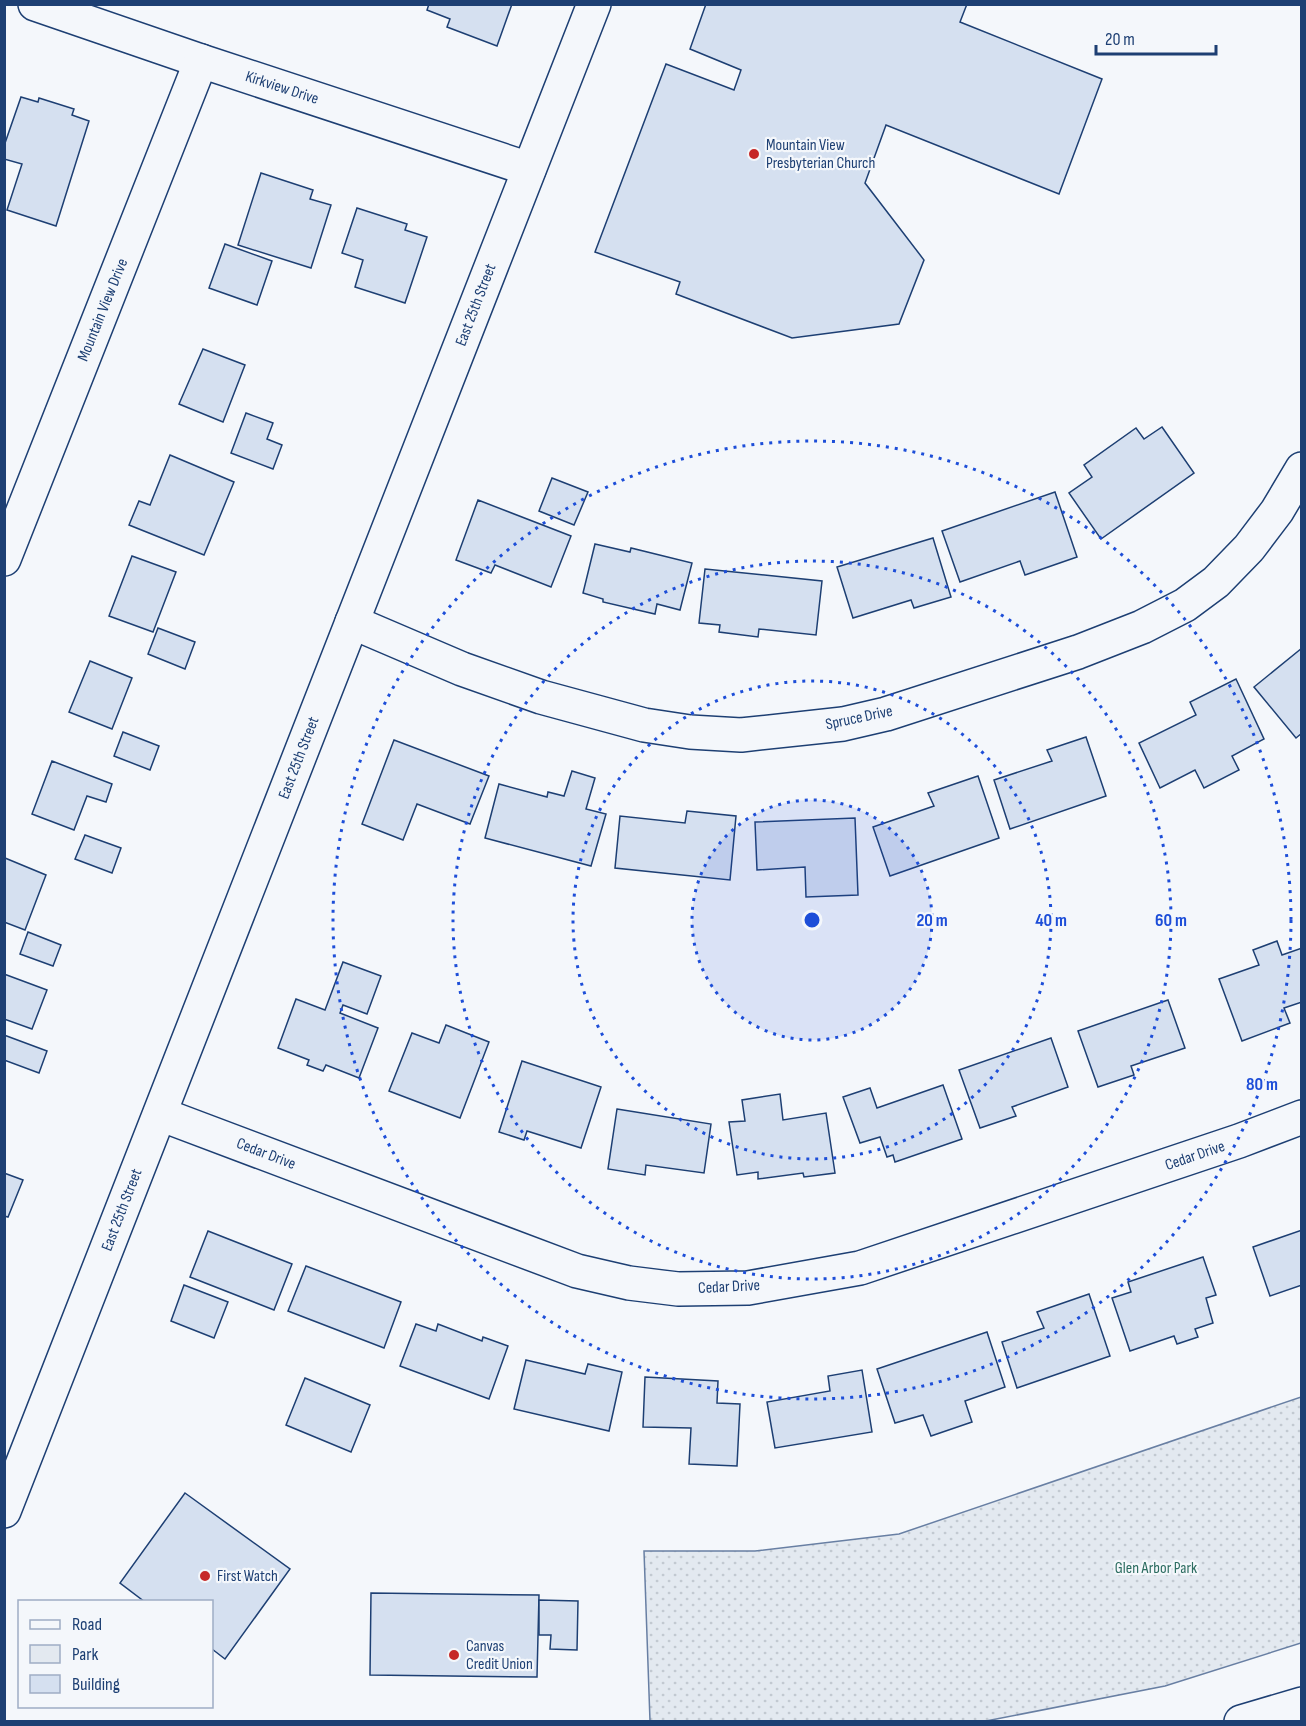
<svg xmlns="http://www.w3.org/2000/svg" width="1306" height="1726" viewBox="0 0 1306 1726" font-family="'Sofia Sans Condensed',sans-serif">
	<defs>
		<pattern id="green-dots" width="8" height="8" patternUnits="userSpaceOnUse" patternTransform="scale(1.5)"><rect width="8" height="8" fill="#e3e9f0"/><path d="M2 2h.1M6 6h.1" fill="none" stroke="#c2c9d1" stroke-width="1.8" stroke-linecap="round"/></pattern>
	</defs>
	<rect width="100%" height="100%" fill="#f4f7fb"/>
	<path fill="url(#green-dots)" stroke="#687fa3" stroke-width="1.5" d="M 1301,1397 L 1301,1643 L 1165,1686 L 986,1721 L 650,1721 L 644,1551 L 755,1551 L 899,1534 Z"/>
	<g fill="#d5e0f0" stroke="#1d3f73" stroke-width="1.5">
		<path d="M 429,4 L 512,4 L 497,46 L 447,27 L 450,19 L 427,10 Z"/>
		<path d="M 706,4 L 967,4 L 960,22 L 1102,79 L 1059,194 L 886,125 L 865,183 L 924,260 L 899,324 L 792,338 L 676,294 L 680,282 L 595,252 L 666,64 L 734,90 L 741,70 L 690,49 Z"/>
		<path d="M 21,97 L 38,102 L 39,98 L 74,109 L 72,115 L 89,121 L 56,226 L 7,210 L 22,164 L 4,159 L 4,146 Z"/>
		<path d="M 261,173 L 313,190 L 310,199 L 331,205 L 311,268 L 238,245 Z"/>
		<path d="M 357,208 L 407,224 L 405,230 L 427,237 L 405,303 L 355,287 L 363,260 L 342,253 Z"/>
		<path d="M 225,244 L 272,261 L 257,305 L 209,288 Z"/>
		<path d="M 203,349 L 245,365 L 223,422 L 179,404 Z"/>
		<path d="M 246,413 L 273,423 L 267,439 L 282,445 L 273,469 L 231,453 Z"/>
		<path d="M 1162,427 L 1194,473 L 1101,539 L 1069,493 L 1092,477 L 1084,465 L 1136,428 L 1144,439 Z"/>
		<path d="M 170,455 L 234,482 L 204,555 L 129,525 L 139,501 L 150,505 Z"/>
		<path d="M 552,478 L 588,492 L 574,525 L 539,511 Z"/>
		<path d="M 1055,492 L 1077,557 L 1025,575 L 1020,561 L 960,582 L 942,531 Z"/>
		<path d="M 478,500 L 571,536 L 551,587 L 495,565 L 491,573 L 456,560 Z"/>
		<path d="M 933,538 L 951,597 L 914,608 L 911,600 L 853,618 L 837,567 Z"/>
		<path d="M 595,544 L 630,552 L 631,548 L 692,563 L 680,610 L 657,604 L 655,614 L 603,602 L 603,599 L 583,593 Z"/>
		<path d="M 132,556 L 176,572 L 153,632 L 109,616 Z"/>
		<path d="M 705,569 L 822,581 L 816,635 L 759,629 L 758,637 L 719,632 L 720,625 L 699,623 Z"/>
		<path d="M 158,628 L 195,642 L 185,669 L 148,654 Z"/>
		<path d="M 1302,648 L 1302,733 L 1296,738 L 1254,687 Z"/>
		<path d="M 90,661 L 132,678 L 112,729 L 69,712 Z"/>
		<path d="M 1236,679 L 1264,739 L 1232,756 L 1239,770 L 1204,788 L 1195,770 L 1160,788 L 1139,743 L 1196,715 L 1190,702 Z"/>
		<path d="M 123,732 L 159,746 L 150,770 L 114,756 Z"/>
		<path d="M 1086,737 L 1106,796 L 1010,829 L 994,780 L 1052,761 L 1047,750 Z"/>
		<path d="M 394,740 L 489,776 L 470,824 L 417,804 L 403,840 L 362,824 Z"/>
		<path d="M 52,761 L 112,784 L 106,802 L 87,796 L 74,830 L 32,814 Z"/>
		<path d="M 572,771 L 595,778 L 586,809 L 606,814 L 591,866 L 485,838 L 499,784 L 547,797 L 548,792 L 564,796 Z"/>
		<path d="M 978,776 L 999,838 L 890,876 L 873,827 L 934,806 L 928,793 Z"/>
		<path d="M 687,811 L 736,816 L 730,880 L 615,868 L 620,816 L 685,823 Z"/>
		<path d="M 855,818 L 858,895 L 806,897 L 805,867 L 757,870 L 755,822 Z"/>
		<path d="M 85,835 L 121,848 L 112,873 L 75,859 Z"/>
		<path d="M 5,858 L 46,875 L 25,930 L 4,922 Z"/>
		<path d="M 28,932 L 61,945 L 53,966 L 20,954 Z"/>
		<path d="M 1277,941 L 1282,955 L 1302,948 L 1302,1002 L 1284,1008 L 1290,1023 L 1242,1041 L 1219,979 L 1259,965 L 1253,950 Z"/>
		<path d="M 343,962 L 381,976 L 367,1014 L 343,1005 L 340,1013 L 378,1028 L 359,1078 L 326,1065 L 323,1071 L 307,1065 L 309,1060 L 278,1048 L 296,999 L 325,1010 Z"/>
		<path d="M 4,974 L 47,990 L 32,1029 L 4,1019 Z"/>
		<path d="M 1168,1000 L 1185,1048 L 1131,1066 L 1134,1075 L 1098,1087 L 1078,1031 Z"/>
		<path d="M 446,1025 L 489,1042 L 460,1118 L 389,1091 L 412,1033 L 439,1043 Z"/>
		<path d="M 4,1035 L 47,1051 L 39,1073 L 4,1060 Z"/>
		<path d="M 1051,1038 L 1068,1087 L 1012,1107 L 1016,1116 L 980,1128 L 959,1070 Z"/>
		<path d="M 522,1061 L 601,1087 L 581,1148 L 527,1131 L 524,1140 L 499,1132 Z"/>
		<path d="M 943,1085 L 962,1139 L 895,1162 L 893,1155 L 887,1157 L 880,1137 L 860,1143 L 843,1097 L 870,1088 L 877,1108 Z"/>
		<path d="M 780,1094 L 783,1120 L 826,1113 L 835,1173 L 804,1177 L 803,1173 L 758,1179 L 758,1172 L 737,1175 L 729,1122 L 745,1121 L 742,1100 Z"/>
		<path d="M 617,1109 L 711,1124 L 704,1173 L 646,1165 L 645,1175 L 608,1169 Z"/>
		<path d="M 4,1173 L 23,1180 L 8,1217 L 4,1216 Z"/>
		<path d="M 1302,1230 L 1302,1285 L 1270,1296 L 1253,1247 Z"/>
		<path d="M 208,1231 L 292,1264 L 274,1310 L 190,1277 Z"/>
		<path d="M 1203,1257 L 1216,1295 L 1206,1298 L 1213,1323 L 1195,1329 L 1198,1337 L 1177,1344 L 1174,1336 L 1130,1351 L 1112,1298 L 1131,1292 L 1128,1282 Z"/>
		<path d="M 306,1266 L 401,1302 L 384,1348 L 288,1311 Z"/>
		<path d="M 184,1285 L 228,1302 L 214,1338 L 171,1321 Z"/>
		<path d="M 1089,1294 L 1110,1356 L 1017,1388 L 1002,1342 L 1044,1328 L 1037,1312 Z"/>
		<path d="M 416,1324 L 436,1331 L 438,1324 L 482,1341 L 483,1337 L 508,1346 L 489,1399 L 400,1366 Z"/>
		<path d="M 987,1332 L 1005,1387 L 965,1401 L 972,1422 L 931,1436 L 923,1415 L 895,1423 L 877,1369 Z"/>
		<path d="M 526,1360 L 585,1374 L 588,1364 L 622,1372 L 609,1431 L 514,1409 Z"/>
		<path d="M 862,1370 L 872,1432 L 775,1448 L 767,1402 L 830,1391 L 828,1376 Z"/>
		<path d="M 645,1377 L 718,1381 L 717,1403 L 740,1404 L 737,1466 L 689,1464 L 691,1428 L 643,1427 Z"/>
		<path d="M 305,1378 L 370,1405 L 351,1452 L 286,1425 Z"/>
		<path d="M 185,1493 L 290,1569 L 225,1659 L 212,1649 L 212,1602 L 145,1602 L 120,1583 Z"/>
		<path d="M 371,1593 L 539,1595 L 537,1677 L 370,1675 Z"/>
		<path d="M 539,1600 L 578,1601 L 577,1650 L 550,1649 L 551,1635 L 539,1635 Z"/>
	</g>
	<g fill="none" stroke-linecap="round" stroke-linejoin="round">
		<g stroke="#1d3f73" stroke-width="36">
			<g id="street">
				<path d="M 35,4 L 201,61 L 529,169"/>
				<path d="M 4,559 L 201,61"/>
				<path d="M 352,622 L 462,669 L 541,697 L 644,725 L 690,732 L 741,735 L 843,724 L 886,714 L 1078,652 L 1142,627 L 1185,605 L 1216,582 L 1249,548 L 1277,511 L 1302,469"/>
				<path d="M 160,1114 L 577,1271 L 629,1283 L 678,1289 L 748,1288 L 860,1268 L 1239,1141 L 1302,1117"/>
				<path d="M 4,1511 L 594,4"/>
			</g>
		</g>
		<g stroke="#1d3f73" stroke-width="36">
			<path id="highway" d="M 1241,1722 L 1302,1704"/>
		</g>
		<use href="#street" stroke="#f4f7fb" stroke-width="33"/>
		<use href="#highway" stroke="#f4f7fb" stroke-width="33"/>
	</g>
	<circle cx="812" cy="920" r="120" fill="#1d4ed8" fill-opacity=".12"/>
	<g fill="none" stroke="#1d4ed8" stroke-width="3" stroke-dasharray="3 6">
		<circle cx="812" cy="920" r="120"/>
		<circle cx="812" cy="920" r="239"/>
		<circle cx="812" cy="920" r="359"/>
		<circle cx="812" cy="920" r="479"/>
	</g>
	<g fill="#c62828" stroke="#f4f7fb" stroke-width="2">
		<circle cx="754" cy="154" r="6"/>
		<circle cx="205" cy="1576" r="6"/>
		<circle cx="454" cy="1655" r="6"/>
	</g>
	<g text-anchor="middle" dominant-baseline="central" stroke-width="4.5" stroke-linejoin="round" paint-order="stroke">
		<g font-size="16" fill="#1d3f73" stroke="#f4f7fb">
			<text transform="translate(282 88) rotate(18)">Kirkview Drive</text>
			<text transform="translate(476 305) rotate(-69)">East 25th Street</text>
			<text transform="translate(103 310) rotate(-68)">Mountain View Drive</text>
			<text transform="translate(859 718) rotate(-12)">Spruce Drive</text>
			<text transform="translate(299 758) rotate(-69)">East 25th Street</text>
			<text transform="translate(266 1154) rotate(21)">Cedar Drive</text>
			<text transform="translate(1195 1156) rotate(-19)">Cedar Drive</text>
			<text transform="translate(122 1210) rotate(-69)">East 25th Street</text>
			<text transform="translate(729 1287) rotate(-3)">Cedar Drive</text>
		</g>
		<g font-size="16" fill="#1d3f73" stroke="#f4f7fb" text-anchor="start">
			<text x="766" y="145">Mountain View<tspan x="766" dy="18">Presbyterian Church</tspan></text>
			<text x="217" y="1576">First Watch</text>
			<text x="466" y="1646">Canvas<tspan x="466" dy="18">Credit Union</tspan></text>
		</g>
		<g font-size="16" fill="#2c6c60" stroke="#f4f7fb">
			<text x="1156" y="1568">Glen Arbor Park</text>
		</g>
	</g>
	<circle cx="812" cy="920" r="9" fill="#1d4ed8" stroke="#f4f7fb" stroke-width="3"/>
	<g font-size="18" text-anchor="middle" font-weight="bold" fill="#1d4ed8" stroke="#f4f7fb" stroke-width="4.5" stroke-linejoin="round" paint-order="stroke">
		<text x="932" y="926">20 m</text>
		<text x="1051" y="926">40 m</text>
		<text x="1171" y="926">60 m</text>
		<text x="1262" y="1090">80 m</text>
	</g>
	<rect width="1306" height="1726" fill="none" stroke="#1d3f73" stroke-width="12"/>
	<rect x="18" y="1600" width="195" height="108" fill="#f4f7fb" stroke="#9eadc5" stroke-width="1.5"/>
	<rect x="30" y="1620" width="30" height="9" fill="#f4f7fb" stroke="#9eadc5" stroke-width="1.5"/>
	<text x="72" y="1630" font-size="18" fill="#1d3f73">Road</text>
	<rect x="30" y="1645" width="30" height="18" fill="#e3e9f0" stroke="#9eadc5" stroke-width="1.5"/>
	<text x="72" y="1660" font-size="18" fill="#1d3f73">Park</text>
	<rect x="30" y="1675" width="30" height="18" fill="#d5e0f0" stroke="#9eadc5" stroke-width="1.5"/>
	<text x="72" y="1690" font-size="18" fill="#1d3f73">Building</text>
	<path d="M1096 45v9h120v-9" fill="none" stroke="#1d3f73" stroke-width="3"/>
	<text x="1105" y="45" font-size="18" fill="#1d3f73" stroke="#f4f7fb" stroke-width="4.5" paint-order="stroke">20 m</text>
</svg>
